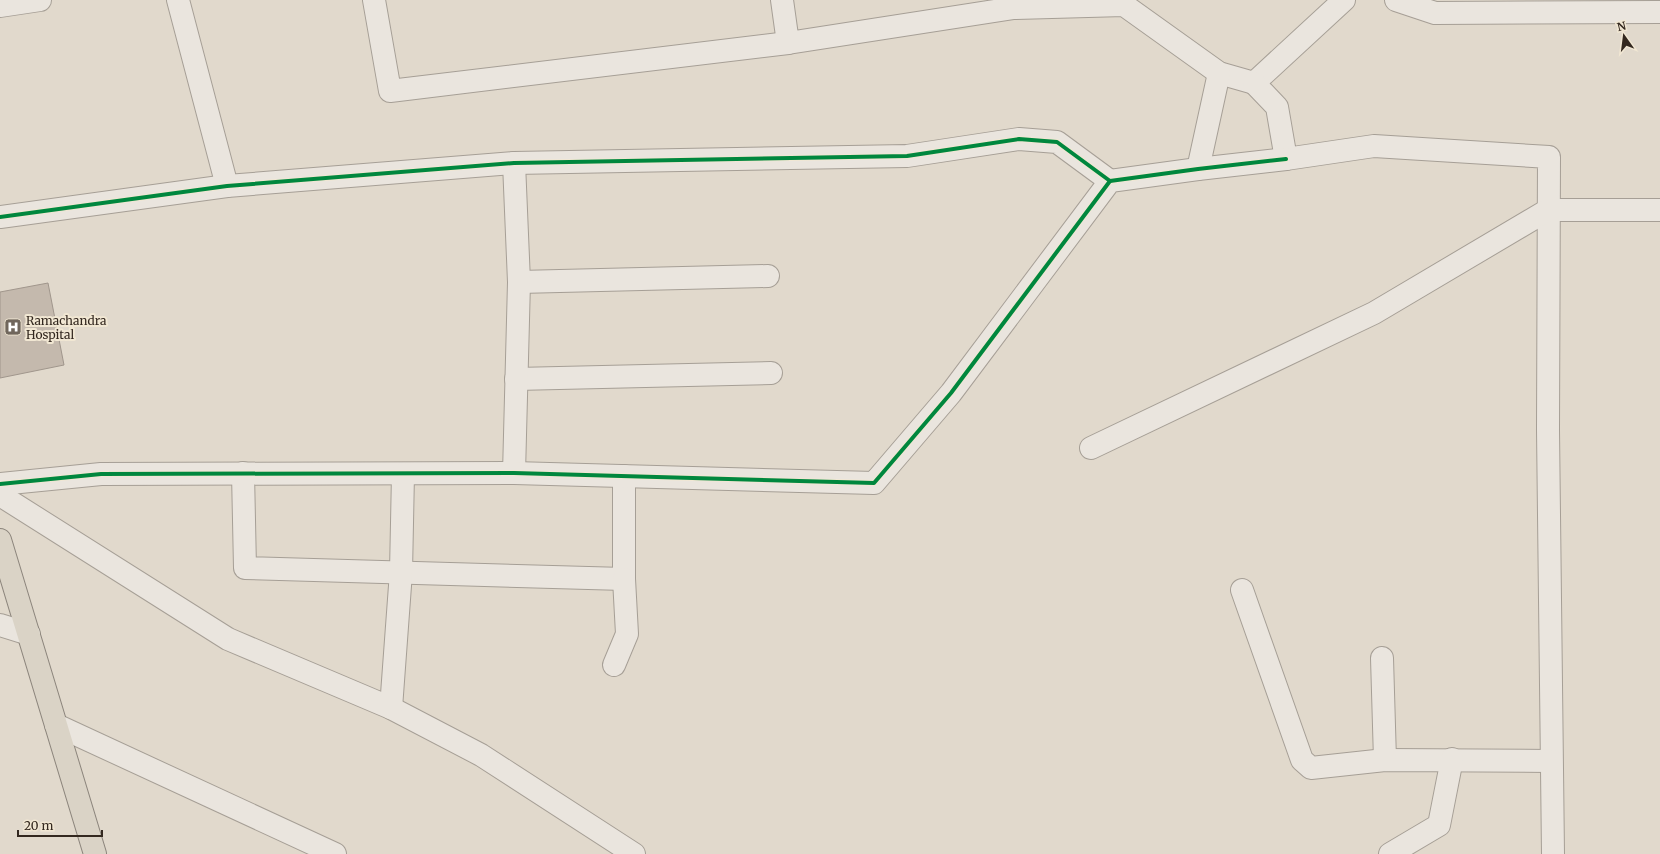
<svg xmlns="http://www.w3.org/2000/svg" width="1660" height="854" viewBox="0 0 1660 854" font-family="Merriweather,serif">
	<rect width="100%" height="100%" fill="#e1d9cc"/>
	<path fill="#c4b9ad" stroke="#a0968c" d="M 48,283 L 64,365 L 0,378 L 0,292 Z"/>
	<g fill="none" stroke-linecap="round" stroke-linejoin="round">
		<g stroke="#a69f96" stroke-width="24">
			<g id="minor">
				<path d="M 178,0 L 227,186"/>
				<path d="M 374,0 L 390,91 L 788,43"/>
				<path d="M 782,0 L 788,43 L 1014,8 L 1124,5 L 1219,73 L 1254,83 L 1344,0"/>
				<path d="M 1396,0 L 1435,13 L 1660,12"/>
				<path d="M 0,6 L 40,0"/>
				<path d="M 1254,83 L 1277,107 L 1286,159 L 1374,146 L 1549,157 L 1548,430 L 1553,854"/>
				<path d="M 1198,169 L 1219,73"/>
				<path d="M 0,217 L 227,186 L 514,163 L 907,156 L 1019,139 L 1057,142 L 1110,181"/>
				<path d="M 519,282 L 768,276"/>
				<path d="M 516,379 L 771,373"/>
				<path d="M 1091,448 L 1374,313 L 1548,210 L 1660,210"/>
				<path d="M 243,473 L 245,568 L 624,579 L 624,476"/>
				<path d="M 514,473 L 519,282 L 514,163"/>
				<path d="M 0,484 L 101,474 L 514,473 L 874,483 L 951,393 L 1110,181 L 1198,169 L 1286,159"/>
				<path d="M 0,495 L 228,639 L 391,708 L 481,755 L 634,854"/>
				<path d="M 1242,590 L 1302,760 L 1311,768 L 1385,760 L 1551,761"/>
				<path d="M 0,625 L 29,634"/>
				<path d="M 1382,658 L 1385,760"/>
				<path d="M 614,665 L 627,634 L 624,579"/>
				<path d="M 391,708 L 401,572 L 403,474"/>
				<path d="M 56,725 L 335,854"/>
				<path d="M 1390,854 L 1439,825 L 1452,759"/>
			</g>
		</g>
		<g stroke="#8c857c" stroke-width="24">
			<path id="trunk" d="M 0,540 L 95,854"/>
		</g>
		<use href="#minor" stroke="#eae5de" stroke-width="22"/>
		<use href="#trunk" stroke="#dad3c6" stroke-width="22"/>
		<g stroke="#f1e7d3" stroke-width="6">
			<g id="cycleway">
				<path d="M 0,217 L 227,186 L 514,163 L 907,156 L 1019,139 L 1057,142 L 1110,181"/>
				<path d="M 0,484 L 101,474 L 514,473 L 874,483 L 951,393 L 1110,181 L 1198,169 L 1286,159"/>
			</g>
		</g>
		<use href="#cycleway" stroke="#00873e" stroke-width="4"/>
	</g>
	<defs>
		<g id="hospital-square" transform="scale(0.9)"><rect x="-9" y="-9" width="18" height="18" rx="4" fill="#70665c" stroke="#f1e7d3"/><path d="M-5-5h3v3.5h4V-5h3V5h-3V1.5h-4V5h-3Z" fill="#fff"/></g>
	</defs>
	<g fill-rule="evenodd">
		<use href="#hospital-square" x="13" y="327"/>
	</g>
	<g text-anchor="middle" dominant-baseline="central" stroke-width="4" stroke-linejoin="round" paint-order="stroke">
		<g font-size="12" fill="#33281f" stroke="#f1e7d3" text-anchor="start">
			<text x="26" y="320">Ramachandra<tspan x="26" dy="14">Hospital</tspan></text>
		</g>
	</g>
	<g transform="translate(1624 36) rotate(346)" stroke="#f1e7d3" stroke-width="3" paint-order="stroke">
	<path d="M0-3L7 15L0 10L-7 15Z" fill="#33281f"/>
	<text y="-6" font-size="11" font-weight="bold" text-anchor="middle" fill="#33281f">N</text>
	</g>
	<path d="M18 830v6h84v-6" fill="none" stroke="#33281f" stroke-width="2"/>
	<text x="24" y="830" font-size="12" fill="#33281f" stroke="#f1e7d3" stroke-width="3" paint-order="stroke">20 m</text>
</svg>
